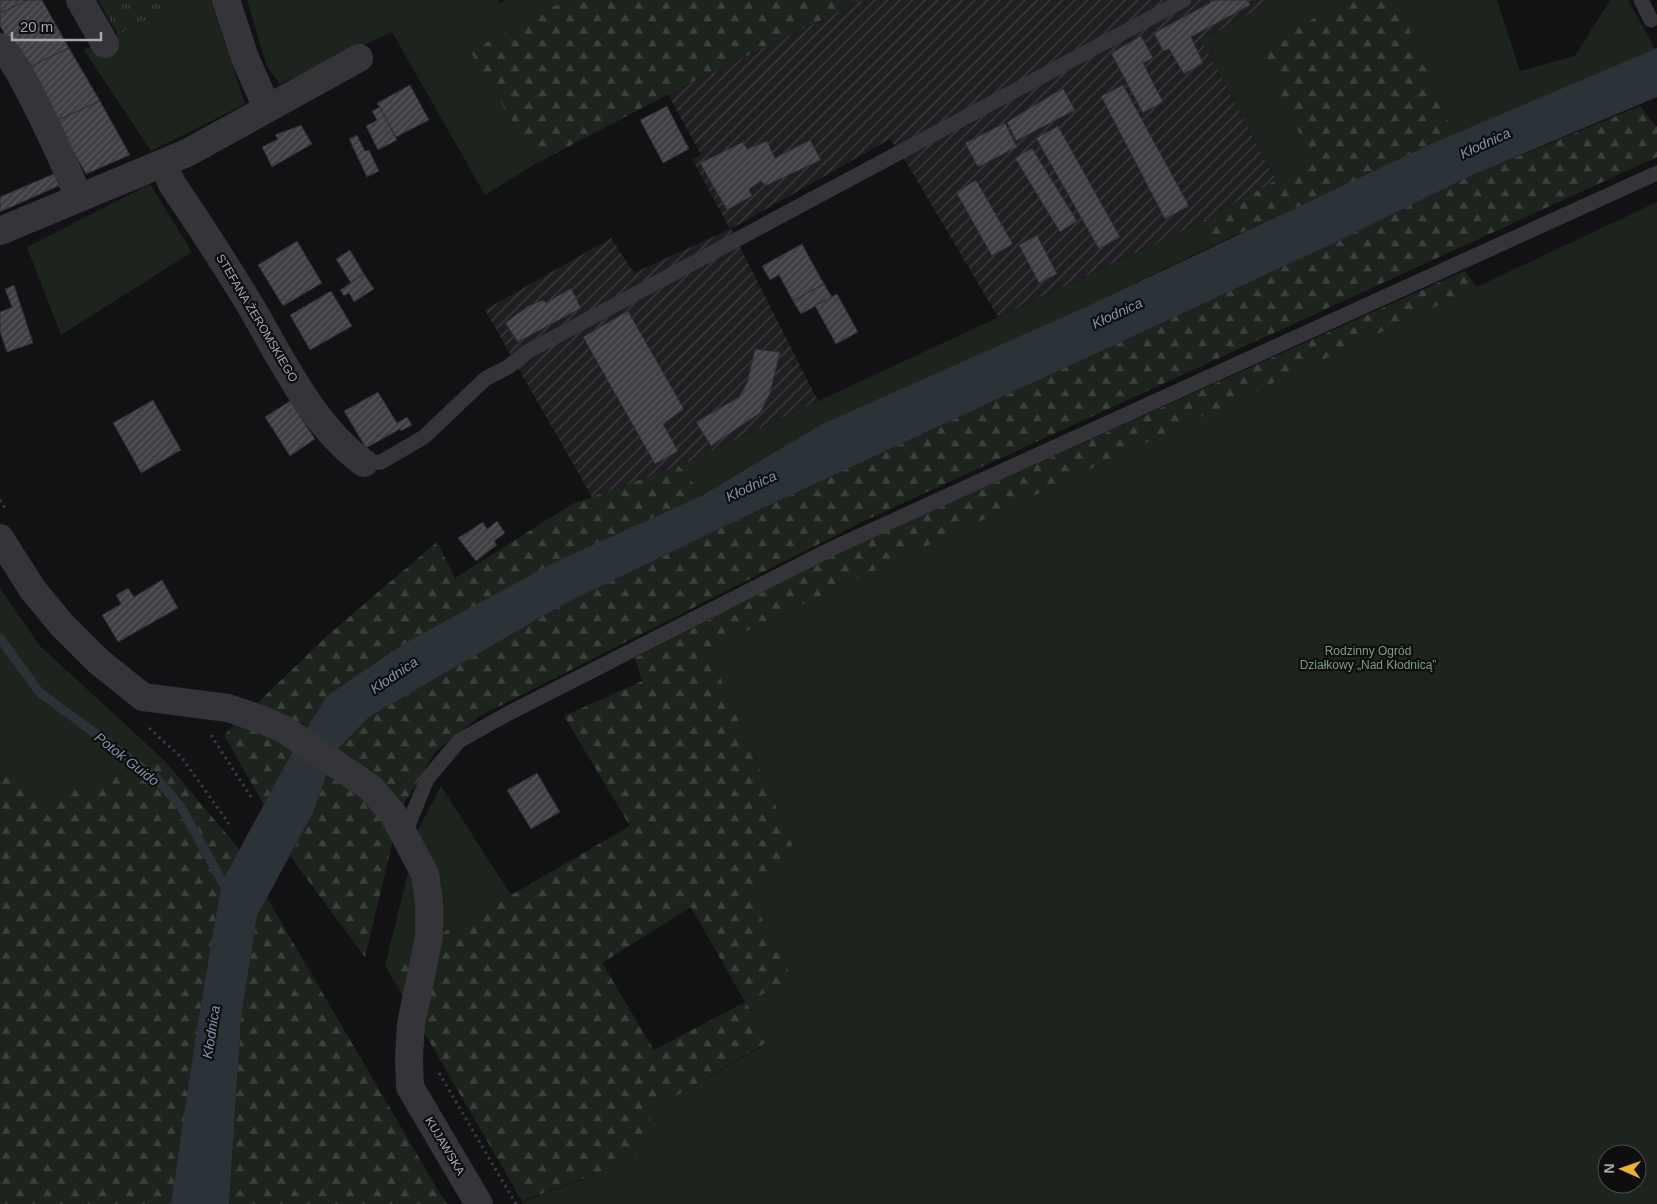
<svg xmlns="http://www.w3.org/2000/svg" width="1657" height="1204" viewBox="0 0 1657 1204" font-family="Helvetica,sans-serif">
	<defs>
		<pattern id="industrial-furrows" width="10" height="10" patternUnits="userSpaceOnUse" patternTransform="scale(1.25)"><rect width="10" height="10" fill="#1f1f21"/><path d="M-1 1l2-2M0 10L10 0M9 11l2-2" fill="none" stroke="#3d3d3f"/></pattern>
		<pattern id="forest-firs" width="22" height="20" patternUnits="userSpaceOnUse" patternTransform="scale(1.25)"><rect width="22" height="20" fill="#1d241e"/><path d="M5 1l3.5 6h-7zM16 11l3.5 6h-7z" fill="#3b413c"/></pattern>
		<pattern id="park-tufts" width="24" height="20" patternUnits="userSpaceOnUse" patternTransform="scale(1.25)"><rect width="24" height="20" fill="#1d241e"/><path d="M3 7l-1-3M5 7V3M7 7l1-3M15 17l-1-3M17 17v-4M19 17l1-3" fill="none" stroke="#3b413c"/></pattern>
		<pattern id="building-hatch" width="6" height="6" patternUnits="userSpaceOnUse" patternTransform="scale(1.25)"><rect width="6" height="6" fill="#3f3f44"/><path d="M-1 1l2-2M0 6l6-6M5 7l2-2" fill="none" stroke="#58585d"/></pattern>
	</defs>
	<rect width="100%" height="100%" fill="#121214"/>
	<path fill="url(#industrial-furrows)" d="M 863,0 L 1275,0 L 1202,40 L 1276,180 L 1194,226 L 998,317 L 906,162 L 890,139 L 731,229 L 818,401 L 679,466 L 592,497 L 485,310 L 611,238 L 634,273 L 730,229 L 692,159 L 701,155 L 668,94 Z"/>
	<g fill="#1d241e" fill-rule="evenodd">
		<path d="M 183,0 L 211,0 L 245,104 L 151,151 L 84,50 L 118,35 Z"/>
		<path d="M 247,0 L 498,0 L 500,3 L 506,0 L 566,0 L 470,51 L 537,163 L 485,195 L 392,32 L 280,84 L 267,67 Z"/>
		<path d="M 1275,0 L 1347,0 L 1260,49 L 1312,160 L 1276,180 L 1202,40 Z"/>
		<path d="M 1397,0 L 1497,0 L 1520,71 L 1575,56 L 1610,0 L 1628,0 L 1655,49 L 1454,135 Z"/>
		<path d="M 150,184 L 192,252 L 61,335 L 27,247 Z"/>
		<path d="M 1657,202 L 1657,1204 L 524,1204 L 522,1202 L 635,1160 L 654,1109 L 766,1044 L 746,1002 L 792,980 L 748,893 L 797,856 L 708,649 ZM 1607,1154 L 1637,1154 L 1637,1184 L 1607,1184 Z"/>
		<path d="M 1194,226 L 1208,248 L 1094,303 L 822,424 L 703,495 L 679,466 Z"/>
		<path d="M 0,588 L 40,646 L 164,760 L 44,800 L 0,767 Z"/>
		<path d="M 441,786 L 511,895 L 385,965 L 419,828 Z"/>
	</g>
	<g fill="url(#forest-firs)" fill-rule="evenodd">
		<path d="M 566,0 L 863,0 L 684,86 L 537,163 L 470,51 Z"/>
		<path d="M 1347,0 L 1397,0 L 1454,135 L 1208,248 L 1194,226 L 1312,160 L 1259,49 Z"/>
		<path d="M 1640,106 L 1657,127 L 1657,157 L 864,521 L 480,716 L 435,752 L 400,811 L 365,957 L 290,856 L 313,813 L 334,753 L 369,717 L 562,605 L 750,514 L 1336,242 L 1468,177 Z"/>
		<path d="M 1464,271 L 1477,287 L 708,649 L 797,856 L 749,893 L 793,980 L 746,1002 L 766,1043 L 654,1109 L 635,1160 L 522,1201 L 385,965 L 511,895 L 630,826 L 564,716 L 642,681 L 635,658 L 839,553 ZM 691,907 L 745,1002 L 654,1050 L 602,963 Z"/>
		<path d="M 679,466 L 703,495 L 555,562 L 295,747 L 264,805 L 224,735 L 328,635 L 437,542 L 455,578 L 572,504 Z"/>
		<path d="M 164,760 L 240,850 L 222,882 L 171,1204 L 0,1204 L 0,767 L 45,800 Z"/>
		<path d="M 267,898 L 439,1192 L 447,1204 L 229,1204 L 241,1019 L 257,916 Z"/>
	</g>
	<path fill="url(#park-tufts)" d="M 98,0 L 183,0 L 118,35 Z"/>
	<path fill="#2b3339" d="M 1657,48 L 1657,97 L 1468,177 L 1336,242 L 750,514 L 562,605 L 369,717 L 334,753 L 313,813 L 257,916 L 241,1019 L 229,1204 L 171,1204 L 197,1028 L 222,882 L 295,747 L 327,696 L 405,643 L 555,562 L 703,495 L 822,424 L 1094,303 L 1431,144 Z"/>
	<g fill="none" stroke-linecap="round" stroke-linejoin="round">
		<path stroke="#2b3339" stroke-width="9" d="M 0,638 L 39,692 L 155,777 L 181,807 L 228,892"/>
	</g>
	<g fill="url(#building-hatch)" stroke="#2d2c30">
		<path d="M 0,0 L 28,0 L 0,13 Z"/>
		<path d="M 28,0 L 42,0 L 69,48 L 25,69 L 0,26 L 0,13 Z"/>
		<path d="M 1215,0 L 1247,0 L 1250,5 L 1191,37 L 1203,63 L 1184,74 L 1169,49 L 1163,51 L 1154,33 Z"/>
		<path d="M 1141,36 L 1153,58 L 1143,63 L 1163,102 L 1143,113 L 1111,53 Z"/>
		<path d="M 69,48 L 100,101 L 56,121 L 25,69 Z"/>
		<path d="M 410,85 L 429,120 L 396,137 L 377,103 Z"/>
		<path d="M 1123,85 L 1189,206 L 1165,219 L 1101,96 Z"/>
		<path d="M 1063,88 L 1075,110 L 1016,141 L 1007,122 Z"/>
		<path d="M 100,101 L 130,155 L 86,174 L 56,121 Z"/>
		<path d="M 667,106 L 689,149 L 663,163 L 640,120 Z"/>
		<path d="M 380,107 L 397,140 L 378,150 L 366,126 L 377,120 L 372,111 Z"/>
		<path d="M 1005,123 L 1017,147 L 978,167 L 965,143 Z"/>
		<path d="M 301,125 L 312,144 L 272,167 L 262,147 L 278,139 L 275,135 Z"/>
		<path d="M 1058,126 L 1120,237 L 1099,249 L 1036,138 Z"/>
		<path d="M 357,135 L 365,151 L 369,150 L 379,171 L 367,177 L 349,139 Z"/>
		<path d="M 810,140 L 821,160 L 765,186 L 761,181 L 749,189 L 752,196 L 727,210 L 700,163 L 743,142 L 747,149 L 767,141 L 775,158 Z"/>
		<path d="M 1032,148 L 1077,221 L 1060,232 L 1015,158 Z"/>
		<path d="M 58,172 L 63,184 L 0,212 L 0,197 Z"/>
		<path d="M 976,180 L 1013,244 L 992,256 L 956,192 Z"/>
		<path d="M 1037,235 L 1057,274 L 1039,283 L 1019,245 Z"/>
		<path d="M 297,241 L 322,283 L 283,306 L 258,265 Z"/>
		<path d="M 802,244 L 824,284 L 793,301 L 779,275 L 770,280 L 762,266 Z"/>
		<path d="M 350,250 L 364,274 L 351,283 L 336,259 Z"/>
		<path d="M 364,274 L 374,289 L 354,302 L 349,293 L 344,296 L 340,290 Z"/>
		<path d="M 824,284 L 832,297 L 801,314 L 793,301 Z"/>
		<path d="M 14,285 L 33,343 L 7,352 L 0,332 L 0,312 L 12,307 L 5,289 Z"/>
		<path d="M 571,288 L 581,308 L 518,342 L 505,323 L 528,306 L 543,300 L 546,303 Z"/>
		<path d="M 331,291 L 352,326 L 310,350 L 290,315 Z"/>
		<path d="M 837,294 L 858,332 L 836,344 L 815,306 Z"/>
		<path d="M 628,311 L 684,409 L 663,424 L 678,451 L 655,464 L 583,337 Z"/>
		<path d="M 755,349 L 780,352 L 770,393 L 760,413 L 711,446 L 696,422 L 739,397 L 747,383 Z"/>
		<path d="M 378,392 L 397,423 L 407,417 L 412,425 L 401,431 L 400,429 L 366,448 L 344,411 Z"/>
		<path d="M 153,400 L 181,450 L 141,473 L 113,423 Z"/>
		<path d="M 290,401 L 315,439 L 290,456 L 265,417 Z"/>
		<path d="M 497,521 L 505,533 L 494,541 L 497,545 L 476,561 L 458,538 L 483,522 L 487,529 Z"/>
		<path d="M 162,580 L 178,608 L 118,642 L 102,615 L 121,604 L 116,595 L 128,588 L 134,597 Z"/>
		<path d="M 537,773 L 560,812 L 531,829 L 507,790 Z"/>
	</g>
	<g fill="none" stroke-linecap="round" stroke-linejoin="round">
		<g stroke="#3a3b40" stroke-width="3" stroke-dasharray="2.5 4" stroke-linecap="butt">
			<path d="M 0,500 L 6,510"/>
			<path d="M 149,728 L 182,758 L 229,824"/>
			<path d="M 211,735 L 251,797"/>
			<path d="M 439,1073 L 516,1204"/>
		</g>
		<g stroke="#343439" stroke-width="15">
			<path d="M 1641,0 L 1651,20"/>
			<path d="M 364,463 L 381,462 L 424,437 L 485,379 L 508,367 L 527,352 L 1184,0"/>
			<path d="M 405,833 L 427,779 L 459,741 L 509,713 L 833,548 L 1657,173"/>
		</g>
		<g stroke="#343439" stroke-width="28">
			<path d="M 80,0 L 105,44"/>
			<path d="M 226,0 L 245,58 L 267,108"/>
			<path d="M 0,47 C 17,55 69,174 79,198"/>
			<path d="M 163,163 L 172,184 C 198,222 223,261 247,300 C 280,355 311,425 364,463"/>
			<path d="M 0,231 L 187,153 L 359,58"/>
		</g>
		<path stroke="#343439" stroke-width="28" d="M 0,538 L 33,590 L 62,625 L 98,661 L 143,697 L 228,708 L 263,720 L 285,730 L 371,788 L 393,814 L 425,874 L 429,902 L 429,937 L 411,1024 L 409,1058 L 410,1087 L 479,1204"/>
	</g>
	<g text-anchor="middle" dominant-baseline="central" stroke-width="4.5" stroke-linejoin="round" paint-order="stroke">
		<g font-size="12" fill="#a4a9b4" stroke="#0e0e0f">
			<text transform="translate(257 318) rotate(59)">STEFANA ŻEROMSKIEGO</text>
			<text transform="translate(445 1146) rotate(59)">KUJAWSKA</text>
		</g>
		<g font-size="12" fill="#7b9f7e" stroke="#0e0e0f">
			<text x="1368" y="651">Rodzinny Ogród<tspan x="1368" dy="14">Działkowy „Nad Kłodnicą”</tspan></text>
		</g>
		<g font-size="14" font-style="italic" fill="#7b96af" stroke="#0e0e0f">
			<text transform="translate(1485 143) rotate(-25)">Kłodnica</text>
			<text transform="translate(1117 313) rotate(-25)">Kłodnica</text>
			<text transform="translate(751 486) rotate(-25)">Kłodnica</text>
			<text transform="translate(394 675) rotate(-34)">Kłodnica</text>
			<text transform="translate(127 759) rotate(38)">Potok Guido</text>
			<text transform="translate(211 1032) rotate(-81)">Kłodnica</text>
		</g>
	</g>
	<g transform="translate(1622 1169) rotate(272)"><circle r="24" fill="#0e0e0f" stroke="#4a4c51"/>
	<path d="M0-4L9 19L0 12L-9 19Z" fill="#edb131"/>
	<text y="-8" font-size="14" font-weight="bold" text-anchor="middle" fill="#a4a9b4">N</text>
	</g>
	<path d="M12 32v8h89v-8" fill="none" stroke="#a4a9b4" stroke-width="2.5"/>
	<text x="20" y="32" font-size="15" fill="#a4a9b4" stroke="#0e0e0f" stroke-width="4" paint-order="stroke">20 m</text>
</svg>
